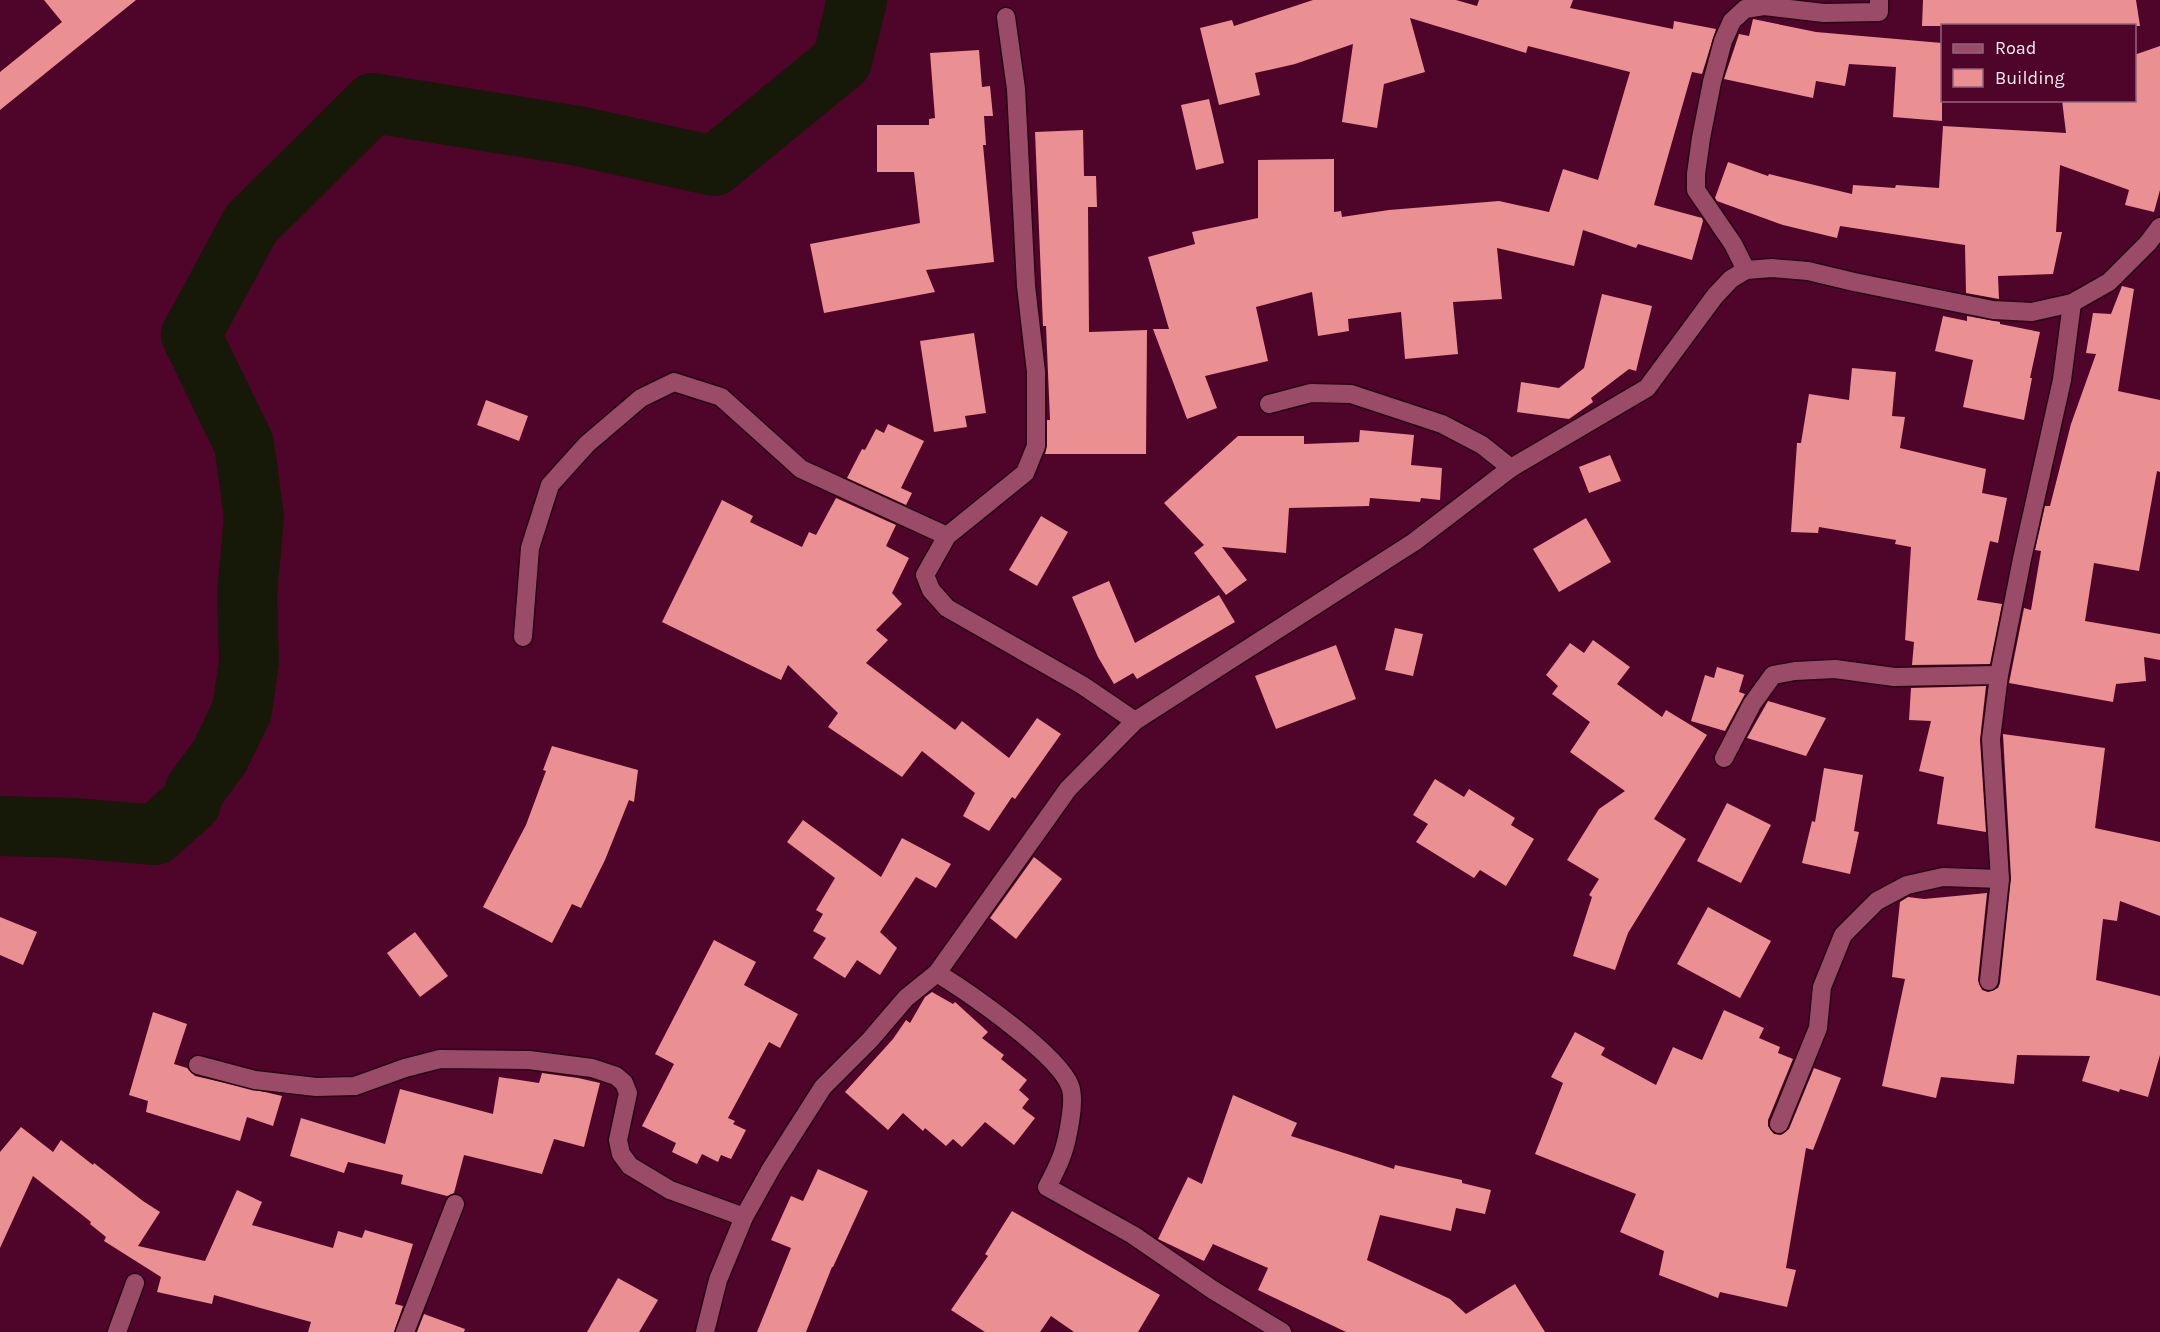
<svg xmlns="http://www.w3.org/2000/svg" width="2160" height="1332" viewBox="0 0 2160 1332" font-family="Karla,sans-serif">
	<rect width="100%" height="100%" fill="#4f0429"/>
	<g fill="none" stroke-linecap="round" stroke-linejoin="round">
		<path stroke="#161907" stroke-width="60" d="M 0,826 L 74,828 L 155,835 L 191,803 L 195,790 L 220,756 L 242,710 L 249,662 L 247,593 L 254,517 L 244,444 L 191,335 L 251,224 L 373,103 L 578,136 L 714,166 L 842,61 L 857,0"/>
	</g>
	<g fill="#ea9092">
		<path d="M 44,0 L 136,0 L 0,110 L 0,72 L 62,22 Z"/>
		<path d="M 1313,0 L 1456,0 L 1477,6 L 1479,0 L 1573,0 L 1570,8 L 1673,29 L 1674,21 L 1716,29 L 1702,74 L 1692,72 L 1654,205 L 1702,218 L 1703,221 L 1692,260 L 1638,244 L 1636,248 L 1583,230 L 1574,266 L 1497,248 L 1502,299 L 1453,302 L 1458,354 L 1405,359 L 1401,312 L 1348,319 L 1349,331 L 1318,336 L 1312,292 L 1256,307 L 1268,361 L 1205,376 L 1217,408 L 1187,419 L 1153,329 L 1169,329 L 1148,257 L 1195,244 L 1192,232 L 1258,218 L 1258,160 L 1334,159 L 1334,212 L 1341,211 L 1342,217 L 1389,210 L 1499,201 L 1549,212 L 1563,169 L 1598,180 L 1630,72 L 1528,46 L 1526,53 L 1410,18 L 1425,72 L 1384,84 L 1377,128 L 1342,122 L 1353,44 L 1295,64 L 1255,73 L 1260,95 L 1219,105 L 1200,28 L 1232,20 L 1234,26 Z"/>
		<path d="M 1923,0 L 2136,0 L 2140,26 L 1922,26 Z"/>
		<path d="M 1753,19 L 1816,32 L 1942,43 L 1942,121 L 1893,117 L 1896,67 L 1849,64 L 1845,86 L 1816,81 L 1813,98 L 1724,79 L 1739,34 L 1749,36 Z"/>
		<path d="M 2160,46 L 2160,190 L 2154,212 L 2125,205 L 2129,190 L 2060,165 L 2056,232 L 2062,232 L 2053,274 L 1998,276 L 1999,299 L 1966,293 L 1965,245 L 1840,226 L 1837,238 L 1783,225 L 1717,201 L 1715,198 L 1728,162 L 1768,176 L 1769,174 L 1852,194 L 1853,185 L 1895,188 L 1896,185 L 1939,188 L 1943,126 L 2066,133 L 2062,100 L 2134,100 L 2134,55 Z"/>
		<path d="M 979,50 L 982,87 L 990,86 L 993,116 L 984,116 L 986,145 L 983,145 L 994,262 L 926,270 L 935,292 L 824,313 L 810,244 L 920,223 L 914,172 L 877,172 L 877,125 L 929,125 L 929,119 L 935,118 L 930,53 Z"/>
		<path d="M 1209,99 L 1224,163 L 1196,170 L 1181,105 Z"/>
		<path d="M 1083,130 L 1084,176 L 1096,176 L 1097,207 L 1088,207 L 1089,332 L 1147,330 L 1146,454 L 1045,454 L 1047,446 L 1047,420 L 1050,420 L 1046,326 L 1043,326 L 1035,132 Z"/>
		<path d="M 2122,286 L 2134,289 L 2118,391 L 2160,400 L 2160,472 L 2157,471 L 2139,571 L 2094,563 L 2085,621 L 2160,634 L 2160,660 L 2144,657 L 2146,681 L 2116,684 L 2113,702 L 2009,683 L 2024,608 L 2031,610 L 2041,551 L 2035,550 L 2045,506 L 2050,506 L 2071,424 L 2096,354 L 2086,353 L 2093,313 L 2111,314 Z"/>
		<path d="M 1602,294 L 1652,306 L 1636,371 L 1629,369 L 1591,398 L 1593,402 L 1569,419 L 1517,412 L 1521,382 L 1559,388 L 1584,368 Z"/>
		<path d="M 1943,316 L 1967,321 L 1967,316 L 2000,322 L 2000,324 L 2040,332 L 2030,378 L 2032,378 L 2024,420 L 1963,407 L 1973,360 L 1935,351 Z"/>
		<path d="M 974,333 L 986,413 L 965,416 L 967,427 L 934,432 L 920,341 Z"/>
		<path d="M 1852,368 L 1896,372 L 1892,416 L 1905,417 L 1900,448 L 1986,469 L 1982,493 L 2007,498 L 1998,543 L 1990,541 L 1977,600 L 2002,604 L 1990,664 L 1912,665 L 1914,642 L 1905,640 L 1911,547 L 1895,544 L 1896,540 L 1819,527 L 1818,533 L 1791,532 L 1797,443 L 1801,443 L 1809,394 L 1849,400 Z"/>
		<path d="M 486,400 L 528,416 L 519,441 L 477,425 Z"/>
		<path d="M 888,424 L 924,441 L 901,488 L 912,493 L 906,505 L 847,478 L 862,449 L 865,450 L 876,429 L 884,433 Z"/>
		<path d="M 1360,430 L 1414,435 L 1411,465 L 1442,468 L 1440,500 L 1421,498 L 1420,502 L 1370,498 L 1369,506 L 1289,508 L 1286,553 L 1222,547 L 1247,580 L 1226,595 L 1194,553 L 1204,545 L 1164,503 L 1238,436 L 1304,436 L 1304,444 L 1359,442 Z"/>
		<path d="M 1610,455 L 1621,481 L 1589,493 L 1579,467 Z"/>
		<path d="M 836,498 L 896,525 L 886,546 L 909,558 L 892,593 L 902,604 L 876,630 L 888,640 L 866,663 L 955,730 L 962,721 L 1009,758 L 1037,718 L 1061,734 L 1015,799 L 1012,797 L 989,831 L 963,816 L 975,793 L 922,751 L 902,777 L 828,727 L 838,713 L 788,665 L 781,680 L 662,622 L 722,500 L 753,516 L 750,522 L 802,547 L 809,532 L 816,535 Z"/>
		<path d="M 1041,516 L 1068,532 L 1037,586 L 1009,570 Z"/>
		<path d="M 1586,518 L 1611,562 L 1559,592 L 1533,549 Z"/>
		<path d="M 1109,581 L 1135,643 L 1219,595 L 1235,622 L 1137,679 L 1133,673 L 1114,684 L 1098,657 L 1072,597 Z"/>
		<path d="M 1395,628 L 1423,634 L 1413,676 L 1385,670 Z"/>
		<path d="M 1593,640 L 1630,667 L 1617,684 L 1662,717 L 1666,710 L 1707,735 L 1654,819 L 1686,839 L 1628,933 L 1615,970 L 1573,956 L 1592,897 L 1589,895 L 1599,879 L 1567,860 L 1599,809 L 1625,791 L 1570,752 L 1590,722 L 1552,694 L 1558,686 L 1546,675 L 1570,643 L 1584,653 Z"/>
		<path d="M 1336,645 L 1356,699 L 1276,729 L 1255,676 Z"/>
		<path d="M 1717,667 L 1744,675 L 1739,692 L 1745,694 L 1725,731 L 1691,721 L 1705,675 L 1714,678 Z"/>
		<path d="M 1986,686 L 1980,740 L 1986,832 L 1937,824 L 1944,777 L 1919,771 L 1931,721 L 1909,720 L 1911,688 Z"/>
		<path d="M 1768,701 L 1826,718 L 1806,756 L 1747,738 Z"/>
		<path d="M 2003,734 L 2105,748 L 2095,828 L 2160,842 L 2160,916 L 2120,901 L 2117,921 L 2103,919 L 2096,980 L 2160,996 L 2160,1055 L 2148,1097 L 2120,1089 L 2119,1092 L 2082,1081 L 2090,1056 L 2017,1055 L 2014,1084 L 1941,1077 L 1936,1098 L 1882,1086 L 1905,979 L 1892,977 L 1900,902 L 1908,897 L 1924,899 L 1987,893 L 1978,980 L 1982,990 L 1988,992 L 1998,988 L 2000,983 L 2011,878 Z"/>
		<path d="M 552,746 L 638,770 L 634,802 L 629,800 L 605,860 L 581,908 L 572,904 L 552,943 L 483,907 L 526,825 L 546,771 L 543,770 Z"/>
		<path d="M 1824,768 L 1863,775 L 1854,831 L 1859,832 L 1850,874 L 1802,863 L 1812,821 L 1815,822 Z"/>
		<path d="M 1435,779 L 1464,797 L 1469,789 L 1515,818 L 1511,825 L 1534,839 L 1506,886 L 1480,870 L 1474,878 L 1416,842 L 1428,824 L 1413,815 Z"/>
		<path d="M 1727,803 L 1771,825 L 1741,883 L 1697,861 Z"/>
		<path d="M 803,820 L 881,877 L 902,838 L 951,864 L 936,888 L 916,877 L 880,932 L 897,948 L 880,975 L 857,960 L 845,978 L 813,958 L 826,938 L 813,931 L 823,914 L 816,910 L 835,878 L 787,842 Z"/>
		<path d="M 1034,857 L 1062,879 L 1016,939 L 990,918 Z"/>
		<path d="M 1708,907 L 1771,941 L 1740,998 L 1677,964 Z"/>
		<path d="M 0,917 L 37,932 L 23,965 L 0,955 Z"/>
		<path d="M 415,932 L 448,976 L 420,997 L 387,953 Z"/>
		<path d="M 714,940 L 756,962 L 744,985 L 798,1014 L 780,1048 L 769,1042 L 728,1118 L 735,1121 L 733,1124 L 746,1130 L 731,1159 L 721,1155 L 718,1162 L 702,1154 L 697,1164 L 672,1152 L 676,1143 L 642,1126 L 674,1064 L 655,1054 Z"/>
		<path d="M 932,992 L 953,1004 L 955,1002 L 988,1032 L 982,1038 L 1004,1055 L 1001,1059 L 1027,1080 L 1019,1090 L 1029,1099 L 1022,1108 L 1035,1118 L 1014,1145 L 985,1122 L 962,1147 L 953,1139 L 946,1146 L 925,1128 L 923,1131 L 903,1113 L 888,1130 L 845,1092 L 893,1039 L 906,1020 L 910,1023 L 925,997 Z"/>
		<path d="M 1724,1010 L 1764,1028 L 1759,1038 L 1780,1047 L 1778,1053 L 1793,1059 L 1768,1120 L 1768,1126 L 1774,1134 L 1781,1135 L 1789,1129 L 1814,1068 L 1841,1078 L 1813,1150 L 1806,1148 L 1786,1268 L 1796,1270 L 1787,1307 L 1720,1292 L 1718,1298 L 1659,1275 L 1664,1251 L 1620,1232 L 1636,1194 L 1535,1154 L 1563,1083 L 1551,1077 L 1575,1032 L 1605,1048 L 1601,1055 L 1656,1085 L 1673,1047 L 1702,1060 Z"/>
		<path d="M 153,1012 L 187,1024 L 174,1064 L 187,1068 L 195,1076 L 282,1096 L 273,1126 L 247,1117 L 240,1141 L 146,1112 L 148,1101 L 129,1095 Z"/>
		<path d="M 542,1073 L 578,1078 L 600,1083 L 584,1147 L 554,1139 L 542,1174 L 464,1155 L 454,1193 L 447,1196 L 401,1184 L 403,1175 L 348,1162 L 344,1173 L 290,1156 L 301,1118 L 385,1144 L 400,1089 L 493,1114 L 499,1077 L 539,1083 Z"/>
		<path d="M 1233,1095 L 1297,1123 L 1291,1136 L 1394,1169 L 1395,1165 L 1462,1180 L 1462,1183 L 1491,1190 L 1485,1214 L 1456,1208 L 1451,1231 L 1380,1215 L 1367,1260 L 1450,1299 L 1466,1314 L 1515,1284 L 1545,1332 L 1346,1332 L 1258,1290 L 1268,1268 L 1213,1244 L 1204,1261 L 1158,1239 L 1188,1177 L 1202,1184 Z"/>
		<path d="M 21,1127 L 53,1152 L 61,1140 L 93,1165 L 94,1163 L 143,1201 L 160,1212 L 138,1246 L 205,1261 L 237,1190 L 262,1202 L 252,1225 L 333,1248 L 338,1231 L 362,1238 L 365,1230 L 413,1244 L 395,1304 L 403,1306 L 394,1332 L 308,1332 L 311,1322 L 214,1295 L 212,1304 L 157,1292 L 161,1277 L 104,1241 L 106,1237 L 90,1224 L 91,1222 L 33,1176 L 0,1248 L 0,1152 Z"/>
		<path d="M 818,1169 L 868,1191 L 833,1267 L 832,1267 L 806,1332 L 757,1332 L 791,1248 L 771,1240 L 791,1196 L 803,1201 Z"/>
		<path d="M 1012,1211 L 1160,1295 L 1138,1332 L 1074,1332 L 1051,1316 L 1040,1332 L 985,1332 L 951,1310 L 988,1256 L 985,1254 Z"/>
		<path d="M 618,1278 L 658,1300 L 639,1332 L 587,1332 Z"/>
		<path d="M 424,1314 L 465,1329 L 464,1332 L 417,1332 Z"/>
	</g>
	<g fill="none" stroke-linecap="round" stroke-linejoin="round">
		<g stroke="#270312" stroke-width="21">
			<g id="street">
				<path d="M 1006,17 L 1016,89 L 1026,286 L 1036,372 L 1036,446 L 1025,473 L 947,536 L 925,575 L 931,590 L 947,608 L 1082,685 L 1135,721"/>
				<path d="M 1746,270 L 1733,244 L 1696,190 L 1696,174 L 1701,138 L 1712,82 L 1723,41 L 1732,21 L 1745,9 L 1764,6 L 1824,13 L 1879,12 L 1879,0"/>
				<path d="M 1269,404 L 1311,393 L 1351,394 L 1442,424 L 1482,445 L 1511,468"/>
				<path d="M 523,637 L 530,548 L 550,485 L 587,444 L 641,398 L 674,382 L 721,397 L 801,469 L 947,536"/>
				<path d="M 1724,758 L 1752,704 L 1773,675 L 1795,671 L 1835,669 L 1894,677 L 1999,675"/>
				<path d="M 937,973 C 968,992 1058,1054 1070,1086 C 1076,1100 1067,1143 1061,1158 C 1057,1168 1052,1178 1047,1187 L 1133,1235 L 1213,1290 L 1282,1332"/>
				<path d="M 1989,981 L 2000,879 L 1991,739 L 1999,675 L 2022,559 L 2062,380 L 2072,303"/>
				<path d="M 198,1065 L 255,1080 L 316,1087 L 355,1086 L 405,1068 L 440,1059 L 529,1060 L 592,1068 L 616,1076 L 624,1083 L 628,1093 L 618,1140 L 621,1154 L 630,1166 L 670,1190 L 744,1217"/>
				<path d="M 1779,1124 L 1818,1028 L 1822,987 L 1843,935 L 1877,901 L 1907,885 L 1943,877 L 2000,879"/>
				<path d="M 117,1332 L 135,1283"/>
				<path d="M 405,1332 L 455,1204"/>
				<path d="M 705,1332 L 718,1280 L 744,1217 L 772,1167 L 823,1087 L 870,1040 L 906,998 L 937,973 L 1068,789 L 1135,721 L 1414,542 L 1511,468 L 1647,388 L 1715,296 L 1731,279 L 1746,270 L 1772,268 L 1808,271 L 1854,282 L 1993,310 L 2032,312 L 2072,303 L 2109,282 L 2148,243 L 2160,227"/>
			</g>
		</g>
		<use href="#street" stroke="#994b68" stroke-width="18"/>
	</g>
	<rect x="1941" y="24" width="195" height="78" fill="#4f0429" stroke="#936279" stroke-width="1.5"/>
	<rect x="1953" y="44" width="30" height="9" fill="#994b68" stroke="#936279" stroke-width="1.5"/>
	<text x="1995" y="54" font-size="18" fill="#f9eff2">Road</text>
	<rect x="1953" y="69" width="30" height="18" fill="#ea9092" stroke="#936279" stroke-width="1.5"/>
	<text x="1995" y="84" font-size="18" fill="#f9eff2">Building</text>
</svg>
